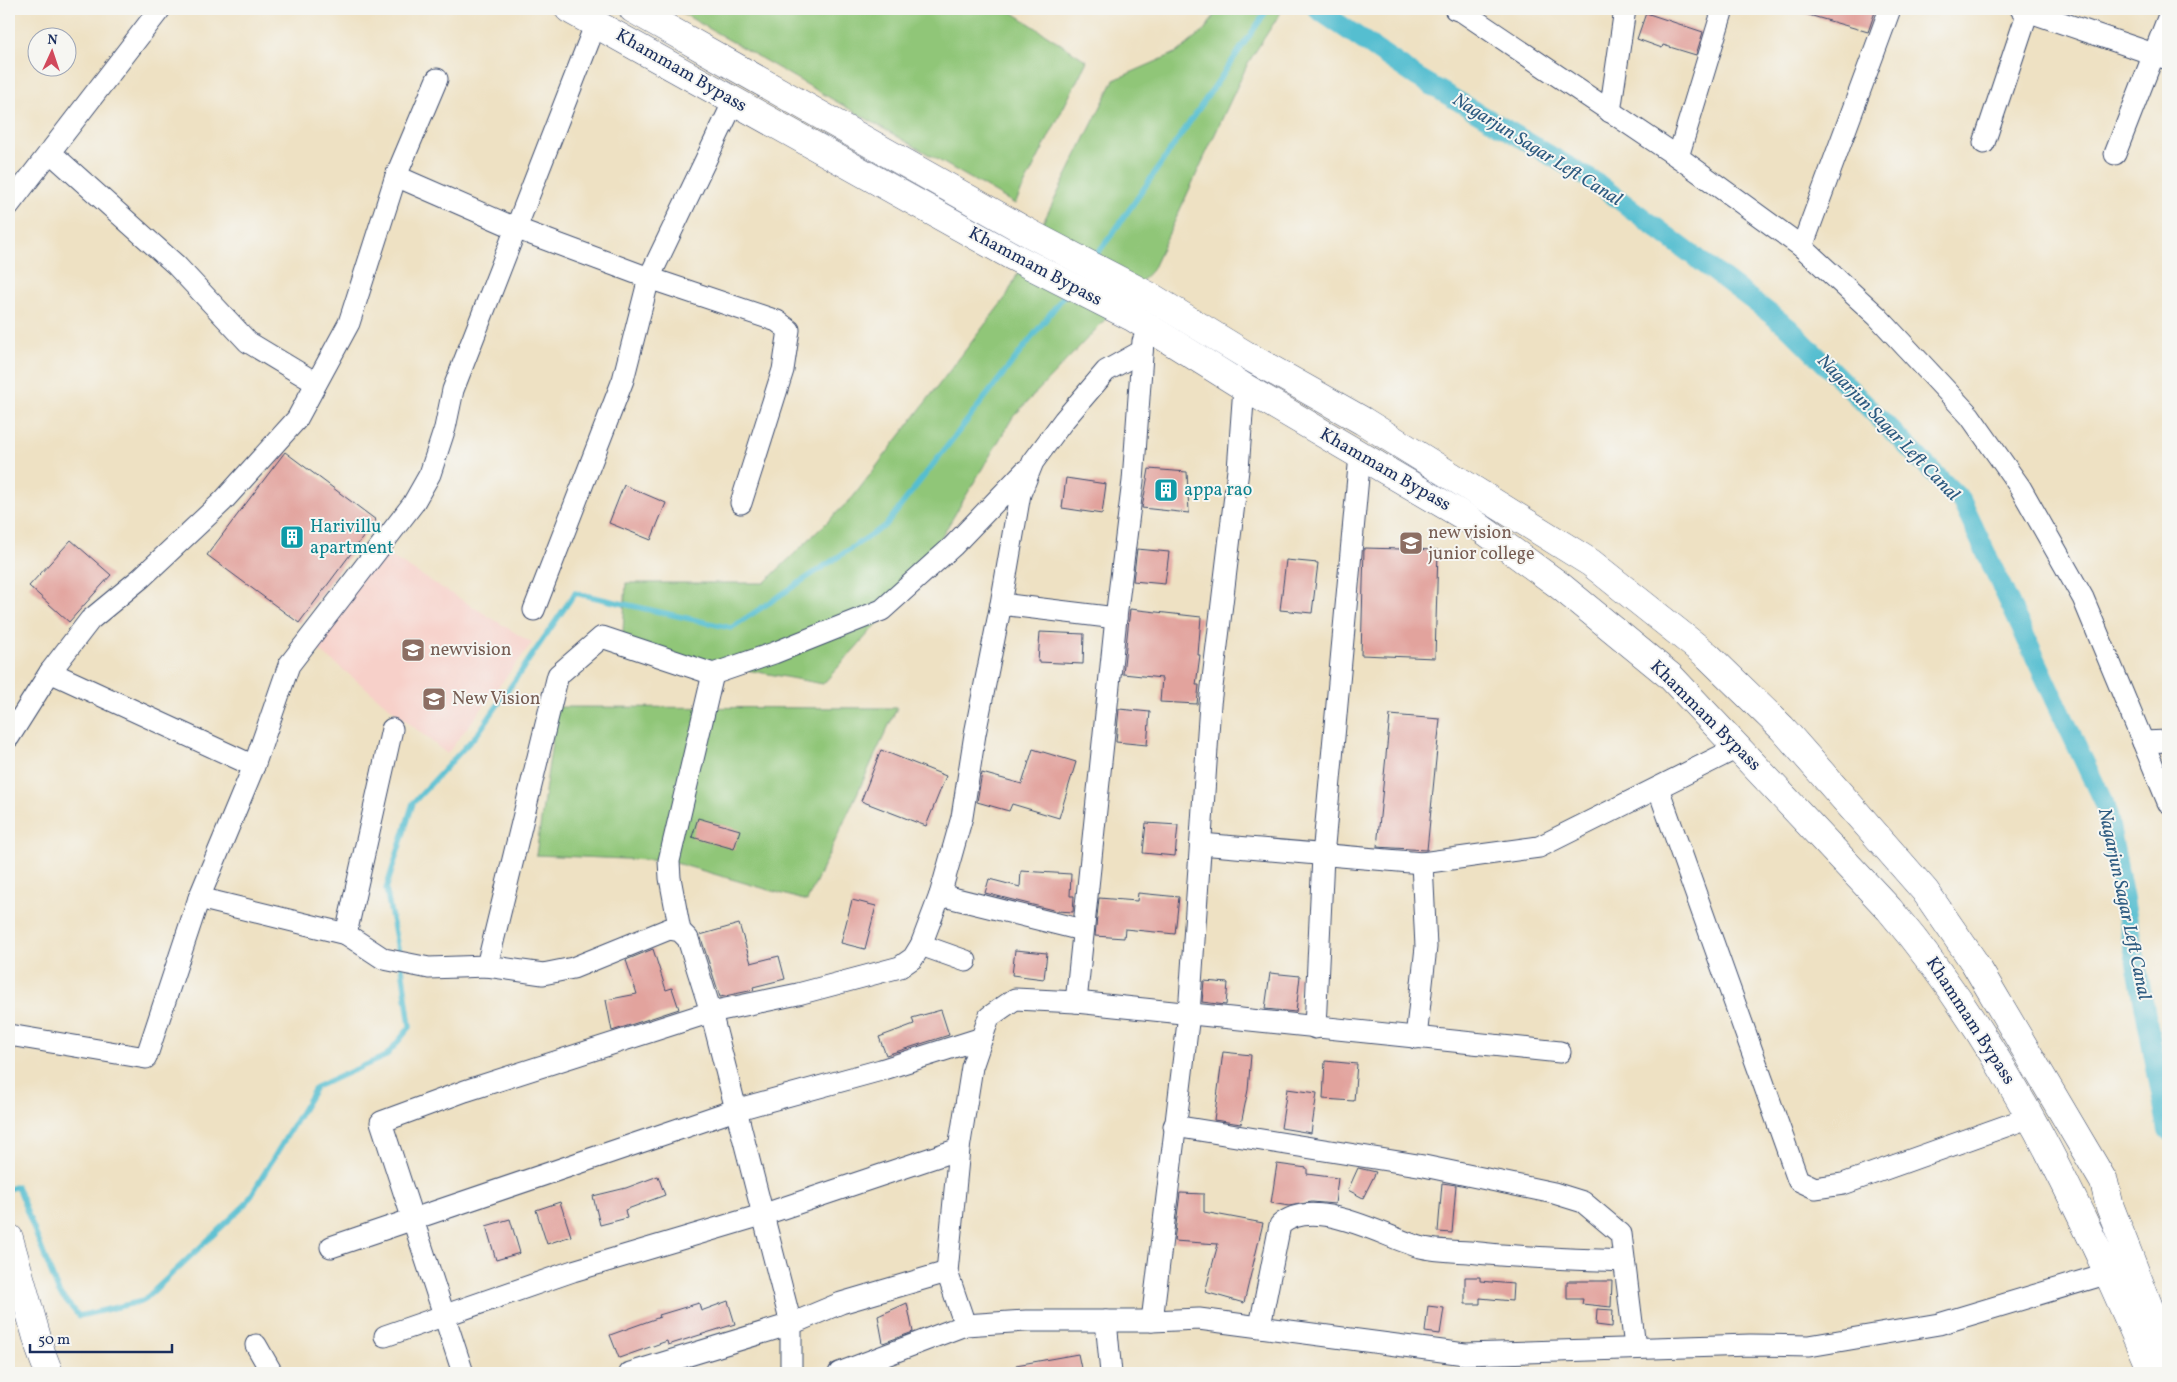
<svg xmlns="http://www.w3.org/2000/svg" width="2177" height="1382" viewBox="0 0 2177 1382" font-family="Vollkorn,serif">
	<rect width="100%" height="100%" fill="#f6f6f2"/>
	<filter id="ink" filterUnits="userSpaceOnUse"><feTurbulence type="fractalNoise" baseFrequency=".02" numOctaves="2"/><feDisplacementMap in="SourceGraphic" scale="10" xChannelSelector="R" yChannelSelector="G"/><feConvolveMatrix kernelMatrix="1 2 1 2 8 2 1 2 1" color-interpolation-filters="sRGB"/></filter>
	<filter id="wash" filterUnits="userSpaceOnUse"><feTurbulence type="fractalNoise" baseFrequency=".0096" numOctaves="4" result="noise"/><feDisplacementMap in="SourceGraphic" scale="20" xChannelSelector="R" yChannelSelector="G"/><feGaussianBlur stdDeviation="1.12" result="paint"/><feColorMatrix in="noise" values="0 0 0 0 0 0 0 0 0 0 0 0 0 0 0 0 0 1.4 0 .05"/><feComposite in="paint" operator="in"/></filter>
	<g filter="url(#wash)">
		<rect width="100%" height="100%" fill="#eee1c3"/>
		<path fill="#f7d0c9" d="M 372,545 L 532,643 L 447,754 L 309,642 Z"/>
		<g fill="#90c678" stroke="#567a6b">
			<path d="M 675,9 L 1007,9 L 1087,61 L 1015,204 Z"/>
			<path d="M 1218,9 L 1283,9 L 1248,63 L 1152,270 L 1013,417 L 914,583 L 823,684 L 622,647 L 626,583 L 764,583 L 853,497 L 1006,297 L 1114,80 L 1178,52 L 1205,30 Z"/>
			<path d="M 557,707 L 897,708 L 807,901 L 669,861 L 536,855 Z"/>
		</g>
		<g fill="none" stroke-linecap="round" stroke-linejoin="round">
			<g stroke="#54bed0" stroke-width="5.5">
				<path d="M 1093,259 L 1113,233 L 1268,9"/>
				<path d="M 400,958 L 386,889 L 413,803 L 479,732 L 575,593 L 731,628 L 886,525 L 1067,292"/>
				<path d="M 9,1189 L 17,1186 L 59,1293 L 79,1316 L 143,1301 L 246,1204 L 316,1087 L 386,1056 L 410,1027 L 402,967"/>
			</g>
			<path stroke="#54bed0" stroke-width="20" d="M 1317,9 L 1417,77 L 1597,183 L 1789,328 L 1961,500 L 2107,810 L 2168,1131"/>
		</g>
		<g id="blocks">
			<g fill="#e2a39d">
				<path d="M 1803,9 L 1876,9 L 1868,32 L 1802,13 Z"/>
				<path d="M 1646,13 L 1703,32 L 1696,55 L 1663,45 L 1662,48 L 1637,39 Z"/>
				<path d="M 285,452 L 376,520 L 299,623 L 207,555 Z"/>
				<path d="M 1149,469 L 1187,472 L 1189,513 L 1142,508 Z"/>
				<path d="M 1066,478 L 1106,484 L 1102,514 L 1062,508 Z"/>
				<path d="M 624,485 L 666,503 L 651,540 L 609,523 Z"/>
				<path d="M 71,540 L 111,575 L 69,622 L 29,586 Z"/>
				<path d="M 1364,548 L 1438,550 L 1435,658 L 1361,655 Z"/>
				<path d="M 1137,549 L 1169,552 L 1165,584 L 1133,581 Z"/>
				<path d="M 1286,560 L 1318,563 L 1312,613 L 1280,610 Z"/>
				<path d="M 1130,609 L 1201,617 L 1198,655 L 1200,655 L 1196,685 L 1199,685 L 1197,704 L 1160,702 L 1162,678 L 1123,674 Z"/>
				<path d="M 1040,632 L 1084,634 L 1083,664 L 1038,662 Z"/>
				<path d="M 1119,709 L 1150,712 L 1147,745 L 1116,742 Z"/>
				<path d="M 1390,715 L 1440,719 L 1427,850 L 1377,847 Z"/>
				<path d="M 1033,749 L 1076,762 L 1059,818 L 1012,804 L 1009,811 L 977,802 L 982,773 L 1022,784 Z"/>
				<path d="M 881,750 L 946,776 L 926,826 L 861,801 Z"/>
				<path d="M 698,818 L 740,830 L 734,849 L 692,837 Z"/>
				<path d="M 1146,823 L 1178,825 L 1175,856 L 1143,853 Z"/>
				<path d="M 1021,871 L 1071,874 L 1070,896 L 1074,896 L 1073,912 L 1057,911 L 985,893 L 989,879 L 1020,887 Z"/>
				<path d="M 1138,893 L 1179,897 L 1175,934 L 1125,929 L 1124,938 L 1095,936 L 1099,898 L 1137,901 Z"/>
				<path d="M 852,900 L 876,906 L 865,949 L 841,943 Z"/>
				<path d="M 739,924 L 751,963 L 779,956 L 785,979 L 753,987 L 754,990 L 749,991 L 720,997 L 700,935 Z"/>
				<path d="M 653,949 L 666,990 L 672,988 L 679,1009 L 612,1031 L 606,1000 L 637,994 L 626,960 Z"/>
				<path d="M 1015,950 L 1047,953 L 1044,979 L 1012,975 Z"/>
				<path d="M 1270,973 L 1300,976 L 1296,1012 L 1265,1009 Z"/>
				<path d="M 1204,981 L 1228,983 L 1226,1005 L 1202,1002 Z"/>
				<path d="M 941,1010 L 949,1035 L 886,1055 L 879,1037 L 914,1024 L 912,1018 Z"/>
				<path d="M 1223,1052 L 1251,1055 L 1248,1090 L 1241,1124 L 1214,1120 Z"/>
				<path d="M 1325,1061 L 1357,1064 L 1354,1101 L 1323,1099 Z"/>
				<path d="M 1287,1089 L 1317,1093 L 1311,1133 L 1281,1128 Z"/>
				<path d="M 1277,1164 L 1307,1168 L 1307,1174 L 1338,1178 L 1335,1204 L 1312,1202 L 1289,1206 L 1271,1203 Z"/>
				<path d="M 1358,1168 L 1376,1172 L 1363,1198 L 1348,1190 Z"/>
				<path d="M 658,1176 L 665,1195 L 625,1210 L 627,1218 L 600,1225 L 593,1196 L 626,1188 Z"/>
				<path d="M 1442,1183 L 1456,1185 L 1452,1233 L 1438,1232 Z"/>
				<path d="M 1180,1193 L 1204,1194 L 1204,1212 L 1263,1223 L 1244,1303 L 1205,1292 L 1218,1244 L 1174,1241 Z"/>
				<path d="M 560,1202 L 571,1236 L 547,1244 L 536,1210 Z"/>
				<path d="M 510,1219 L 520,1253 L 496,1260 L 486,1226 Z"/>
				<path d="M 1465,1277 L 1480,1277 L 1480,1281 L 1513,1284 L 1512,1301 L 1480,1298 L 1480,1304 L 1465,1304 Z"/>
				<path d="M 1567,1281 L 1612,1281 L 1611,1307 L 1582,1304 L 1583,1299 L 1567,1299 Z"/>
				<path d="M 728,1301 L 735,1324 L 668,1345 L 667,1341 L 619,1358 L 610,1335 L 660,1317 L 659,1315 L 699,1303 L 701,1311 Z"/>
				<path d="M 907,1303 L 913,1332 L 883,1343 L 878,1316 Z"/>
				<path d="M 1428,1306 L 1444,1308 L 1440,1334 L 1425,1332 Z"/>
				<path d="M 1597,1309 L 1613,1310 L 1612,1327 L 1596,1325 Z"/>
				<path d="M 1078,1354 L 1082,1373 L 1017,1373 L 1016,1365 Z"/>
			</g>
		</g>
	</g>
	<g filter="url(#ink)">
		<use href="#blocks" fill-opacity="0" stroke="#3b4a6d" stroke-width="1"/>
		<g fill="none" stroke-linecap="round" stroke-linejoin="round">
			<g stroke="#3b4a6d" stroke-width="23">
				<g id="minor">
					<path d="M 1455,9 L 1463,12 L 1678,157 L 1802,247 L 1877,316 L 1970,416 L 2020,487 L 2083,598 L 2168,802"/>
					<path d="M 2021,9 L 2168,59"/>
					<path d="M 1610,112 L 1625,9"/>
					<path d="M 1984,143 L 2028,11"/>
					<path d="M 51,153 L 176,265 L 248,342 L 316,383"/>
					<path d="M 2115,154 L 2168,18"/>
					<path d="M 1678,157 L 1723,9"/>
					<path d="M 396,176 L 515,228 L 649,278 L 734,101"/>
					<path d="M 9,205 L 160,9"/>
					<path d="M 1802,247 L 1890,9"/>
					<path d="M 1001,604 L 1116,618"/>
					<path d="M 534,610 L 623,380 L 649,278 L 777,321 L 789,330 L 783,370 L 741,503"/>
					<path d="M 50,672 L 254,766"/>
					<path d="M 9,737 L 50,672 L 90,620 L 141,578 L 223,501 L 297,419 L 349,323 L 396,176 L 437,79"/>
					<path d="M 2143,742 L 2168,741"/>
					<path d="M 1658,788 L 1798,1180 L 1815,1188 L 1843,1184 L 2031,1117"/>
					<path d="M 1201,844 L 1422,863"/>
					<path d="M 940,895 L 1082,930"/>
					<path d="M 199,898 L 346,934 L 384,959 L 429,968 L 487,966 L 543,974 L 573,968 L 669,929 L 680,931 L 688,939 L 711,1012 L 791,1324 L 791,1373"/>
					<path d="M 680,931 L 670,878 L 669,861 L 713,674"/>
					<path d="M 346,934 L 392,729"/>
					<path d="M 921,945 L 966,961"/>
					<path d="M 487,966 L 558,675 L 602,637 L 713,674 L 774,653 L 882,610 L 953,546 L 1025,471"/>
					<path d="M 1076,1002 L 1116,618 L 1133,481 L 1143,341"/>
					<path d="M 1315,1028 L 1323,856 L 1360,455"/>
					<path d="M 9,1035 L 146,1058 L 199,898 L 254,766 L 289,665 L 413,504 L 430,474 L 445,428 L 453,390 L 596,23"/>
					<path d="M 1416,1038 L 1426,947 L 1422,863 L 1539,847 L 1737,748"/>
					<path d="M 1560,1052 L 1076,1002 L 1015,999 L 989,1017 L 972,1067 L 959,1149 L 947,1272 L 965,1325 L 1026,1321 L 1152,1321 L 1199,1319 L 1465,1354 L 1750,1345 L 1809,1346 L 1939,1324 L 2109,1273"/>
					<path d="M 1174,1126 L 1424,1166 L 1554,1193 L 1583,1202 L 1621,1234 L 1635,1347"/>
					<path d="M 331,1247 L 735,1110 L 881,1070 L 982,1038"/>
					<path d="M 1106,1321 L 1111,1373"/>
					<path d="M 1152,1321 L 1189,1014 L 1210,704 L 1238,470 L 1244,387"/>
					<path d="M 1260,1326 L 1280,1225 C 1314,1195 1382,1236 1420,1247 C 1435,1251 1453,1251 1469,1252 C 1520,1258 1572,1259 1624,1261"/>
					<path d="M 385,1336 L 573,1271 L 765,1214 L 959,1149"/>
					<path d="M 256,1345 L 272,1373"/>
					<path d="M 463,1373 L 381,1122 L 465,1091 L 711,1012 L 798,994 L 900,967 L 913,958 L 921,945 L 940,895 L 962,817 L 975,734 L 1001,604 L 1020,494 L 1033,462 L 1064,420 L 1106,371 L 1142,351"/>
					<path d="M 630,1373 L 791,1324 L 841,1303 L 947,1272"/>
					<path d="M 839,1373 L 965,1325"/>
				</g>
			</g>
			<g stroke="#3b4a6d" stroke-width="29">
				<path id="primary" d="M 9,1238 L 41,1352 L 49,1373"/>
			</g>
			<g stroke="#3b4a6d" stroke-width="29">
				<g id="trunk">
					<path d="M 569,9 L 1012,256 L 1132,317 L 1244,387 L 1467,518 L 1559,585 L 1670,676 L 1889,909 C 2005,1046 2082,1209 2152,1373"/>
					<path d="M 633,9 L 1029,233 L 1153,298 L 1246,355 L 1363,421 L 1591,563 L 1708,656 L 1782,728 L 1925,891 L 1974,962 L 2104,1182 L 2110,1207 L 2168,1356"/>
				</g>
			</g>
			<use href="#minor" stroke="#fff" stroke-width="21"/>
			<use href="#primary" stroke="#fff" stroke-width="28"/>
			<use href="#trunk" stroke="#fff" stroke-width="28"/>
		</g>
	</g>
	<defs>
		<g id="building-square" transform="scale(1.25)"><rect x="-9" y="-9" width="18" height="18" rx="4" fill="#0f9aa8" stroke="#f6f6f2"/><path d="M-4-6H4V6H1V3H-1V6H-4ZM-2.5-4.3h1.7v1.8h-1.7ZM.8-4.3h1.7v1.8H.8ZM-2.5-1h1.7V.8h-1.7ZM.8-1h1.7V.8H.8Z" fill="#fff"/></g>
		<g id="university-square" transform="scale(1.25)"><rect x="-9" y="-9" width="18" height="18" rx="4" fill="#8d6e63" stroke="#f6f6f2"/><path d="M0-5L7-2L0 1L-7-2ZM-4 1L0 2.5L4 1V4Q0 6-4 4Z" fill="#fff"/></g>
		<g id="school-square" transform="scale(1.25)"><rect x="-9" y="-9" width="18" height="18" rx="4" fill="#8d6e63" stroke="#f6f6f2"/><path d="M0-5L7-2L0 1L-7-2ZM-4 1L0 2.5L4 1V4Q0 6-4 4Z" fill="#fff"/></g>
	</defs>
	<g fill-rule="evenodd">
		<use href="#building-square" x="1166" y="490"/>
		<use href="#building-square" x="292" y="537"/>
		<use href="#university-square" x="1411" y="543"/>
		<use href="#school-square" x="413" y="650"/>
		<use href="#school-square" x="434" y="699"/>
	</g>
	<g text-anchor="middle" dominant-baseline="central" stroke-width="4" stroke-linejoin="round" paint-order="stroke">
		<g font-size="18" fill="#1b2f5e" stroke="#f6f6f2">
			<text transform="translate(681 71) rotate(30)">Khammam Bypass</text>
			<text transform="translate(1035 267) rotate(28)">Khammam Bypass</text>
			<text transform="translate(1385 470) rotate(30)">Khammam Bypass</text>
			<text transform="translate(1705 716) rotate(45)">Khammam Bypass</text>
			<text transform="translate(1970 1021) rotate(57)">Khammam Bypass</text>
		</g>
		<g font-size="18" fill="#0d838f" stroke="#f6f6f2" text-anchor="start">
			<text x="1184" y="490">appa rao</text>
			<text x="310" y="527">Harivillu<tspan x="310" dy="21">apartment</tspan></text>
		</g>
		<g font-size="18" fill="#785e54" stroke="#f6f6f2" text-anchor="start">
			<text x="1428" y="533">new vision<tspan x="1428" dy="21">junior college</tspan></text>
			<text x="430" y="650">newvision</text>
			<text x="452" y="699">New Vision</text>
		</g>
		<g font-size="19" font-style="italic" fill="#2c5a80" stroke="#f6f6f2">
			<text transform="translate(1537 150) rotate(32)">Nagarjun Sagar Left Canal</text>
			<text transform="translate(1888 428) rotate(46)">Nagarjun Sagar Left Canal</text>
			<text transform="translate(2124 904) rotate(78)">Nagarjun Sagar Left Canal</text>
		</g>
	</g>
	<rect width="2177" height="1382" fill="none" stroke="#f6f6f2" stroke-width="30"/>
	<g transform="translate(52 52) rotate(3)"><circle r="24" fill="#f6f6f2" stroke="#9ea6b7"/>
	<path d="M0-4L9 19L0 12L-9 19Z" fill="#d1495b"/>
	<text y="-8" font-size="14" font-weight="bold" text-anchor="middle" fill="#1b2f5e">N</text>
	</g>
	<path d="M30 1344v8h142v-8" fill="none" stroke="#1b2f5e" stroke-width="2.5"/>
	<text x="38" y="1344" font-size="15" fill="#1b2f5e" stroke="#f6f6f2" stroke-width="4" paint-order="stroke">50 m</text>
</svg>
